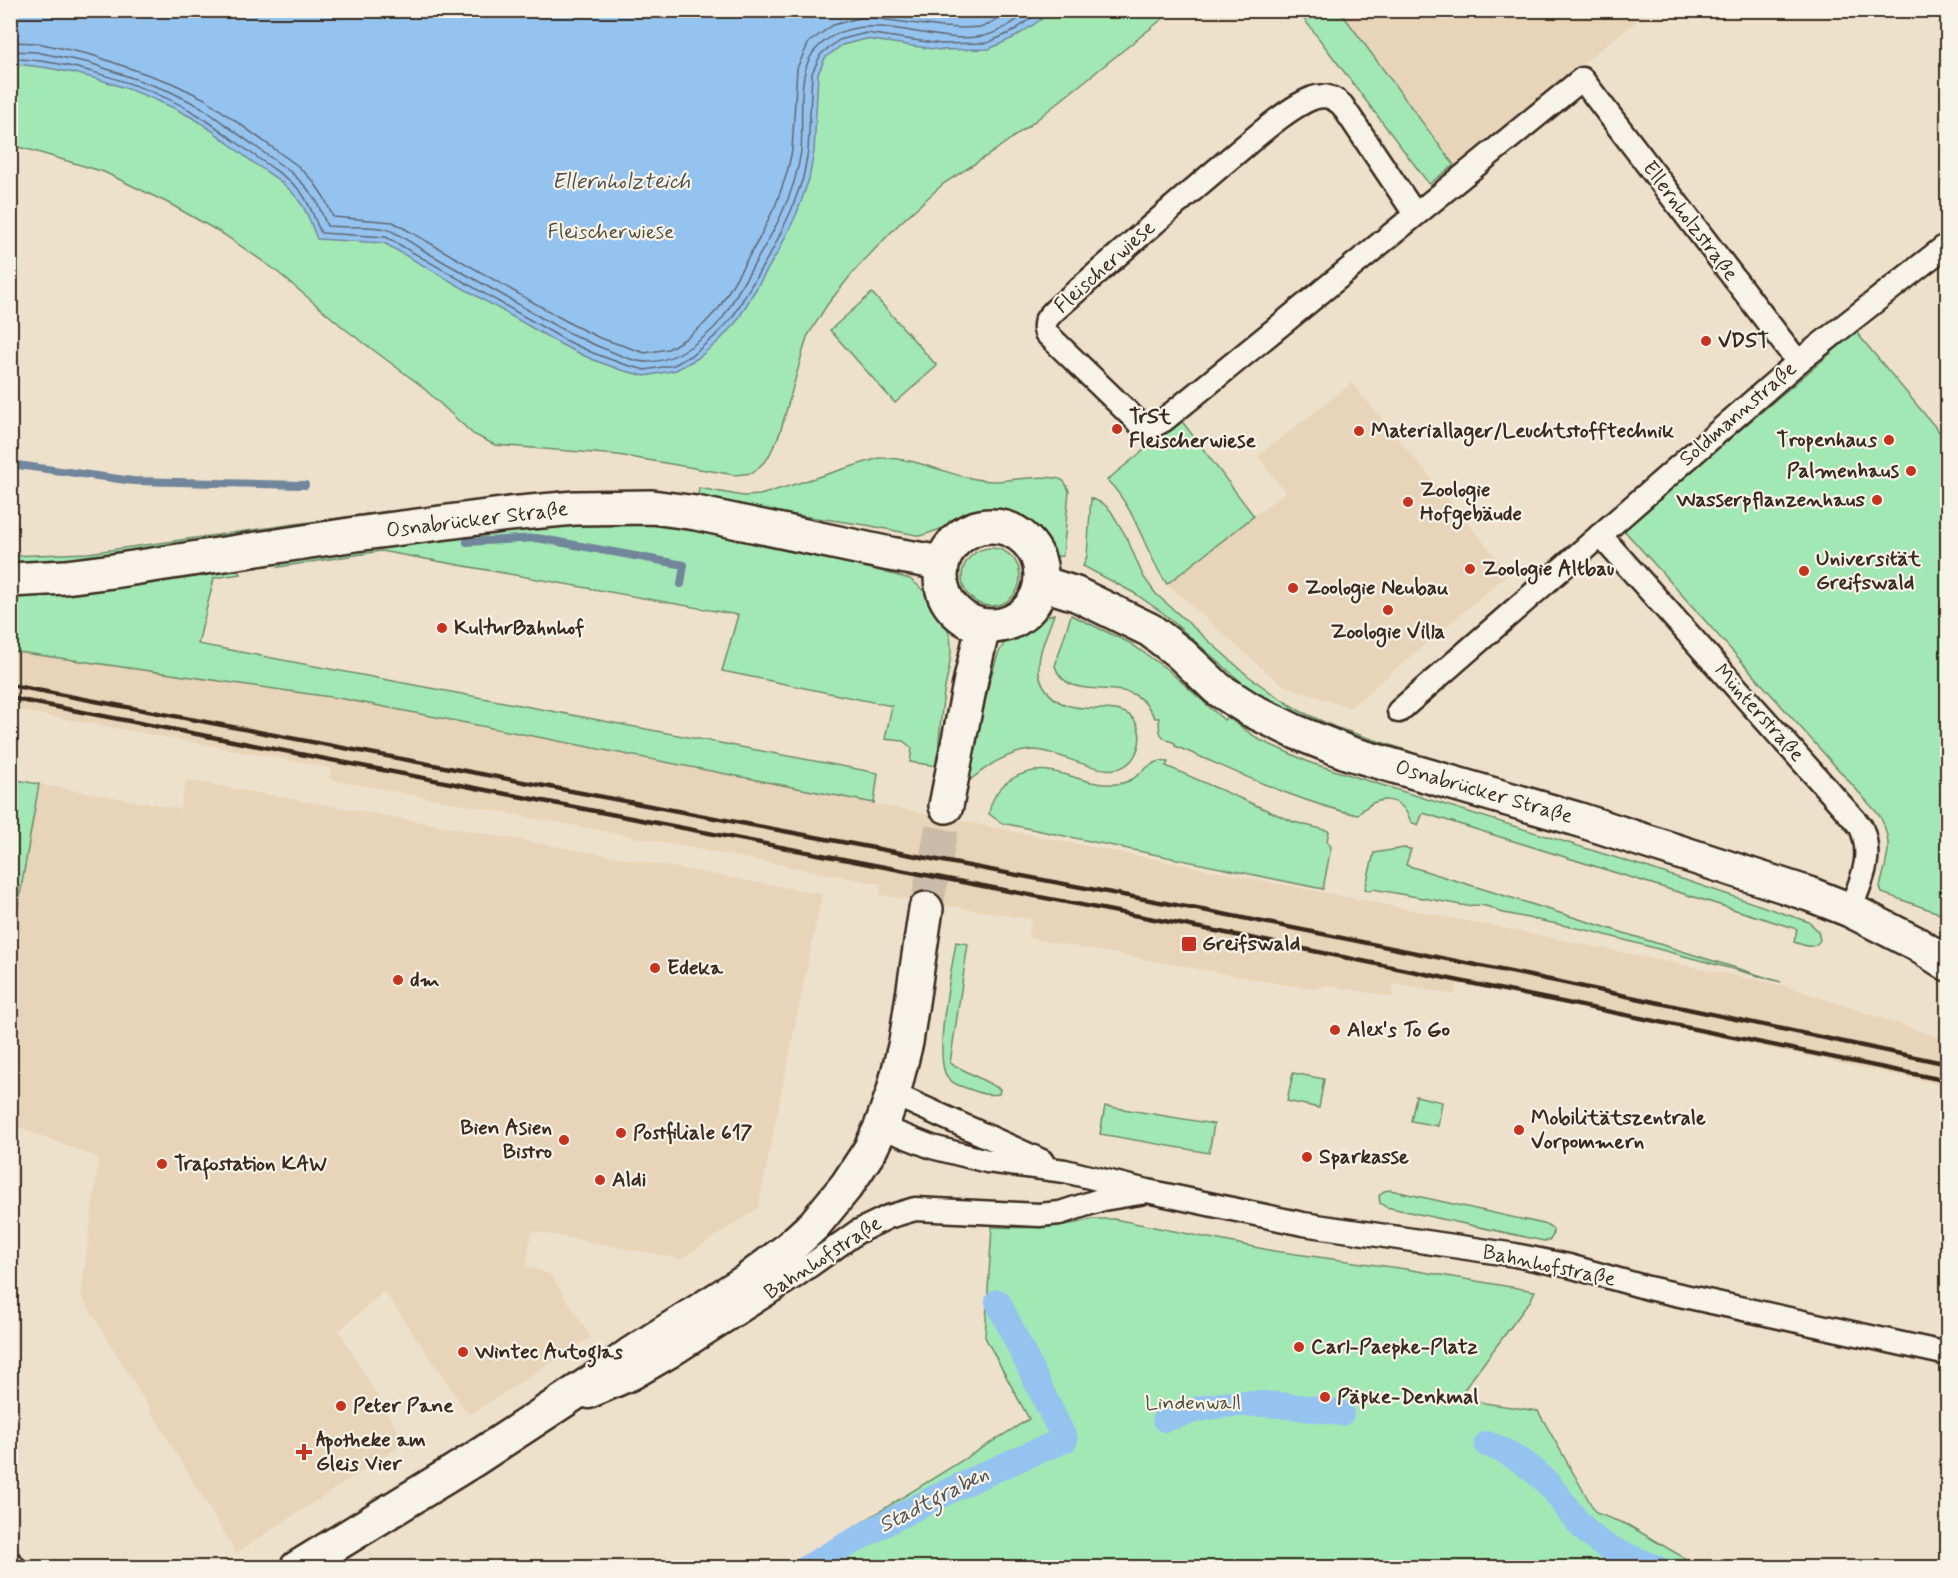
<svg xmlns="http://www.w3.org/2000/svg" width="1958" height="1578" viewBox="0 0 1958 1578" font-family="Mynerve,sans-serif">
	<rect width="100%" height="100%" fill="#eee1cc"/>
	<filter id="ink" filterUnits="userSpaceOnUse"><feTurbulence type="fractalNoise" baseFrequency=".0167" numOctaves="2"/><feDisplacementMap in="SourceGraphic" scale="12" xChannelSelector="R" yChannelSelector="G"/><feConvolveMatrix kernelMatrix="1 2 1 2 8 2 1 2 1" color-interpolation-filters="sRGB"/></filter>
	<g filter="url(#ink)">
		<g fill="#e8d4b8">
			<path d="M 1340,11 L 1649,11 L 1454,165 Z"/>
			<path d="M 1352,383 L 1509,573 L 1350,708 L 1283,685 L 1265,671 L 1167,584 L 1285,492 L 1258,456 Z"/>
			<path d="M 11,651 L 344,699 L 1508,929 L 1786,986 L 1947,1040 L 1947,1086 L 1495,990 L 1457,984 L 1454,995 L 1394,984 L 1392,997 L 1327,985 L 1317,989 L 1286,985 L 1028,938 L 1031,919 L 880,895 L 881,884 L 329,779 L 331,768 L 11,709 Z"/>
			<path d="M 186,780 L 822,894 L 758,1208 L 681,1259 L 532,1231 L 526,1266 L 550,1274 L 591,1337 L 469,1415 L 384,1291 L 339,1331 L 405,1443 L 236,1553 L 81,1295 L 99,1158 L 11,1124 L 11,947 L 39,784 L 180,809 Z"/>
		</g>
		<g fill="#a2e8b4" stroke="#6e8969" stroke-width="1.5">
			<path d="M 10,11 L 1170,11 L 1166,16 L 1030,125 L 990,154 L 943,184 L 899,224 L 855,270 L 827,305 L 807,337 L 780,433 L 768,458 L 753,473 L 735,475 L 618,455 L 495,445 L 473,434 L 419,384 L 345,329 L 274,269 L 223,234 L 170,204 L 104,172 L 27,149 L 11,146 Z"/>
			<path d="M 1298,11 L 1340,11 L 1454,165 L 1429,184 Z"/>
			<path d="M 872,293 L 937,366 L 895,403 L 830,330 Z"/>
			<path d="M 1856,332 L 1947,441 L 1947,919 L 1936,912 L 1882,893 L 1880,887 C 1887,858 1894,845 1880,816 L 1623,529 Z"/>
			<path d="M 1181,420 L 1254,516 L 1167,584 C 1143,550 1138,511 1107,480 Z"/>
			<path d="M 879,458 C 919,456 953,480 993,481 C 1008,481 1051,473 1062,480 C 1066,482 1067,487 1069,491 L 1063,556 L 1052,557 L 1049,542 L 1038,527 L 1024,516 L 1004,509 L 984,511 L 960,517 L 943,528 L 921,536 L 866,525 L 697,501 L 699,488 L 743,496 L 760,495 Z"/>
			<path d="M 1091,498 L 1104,504 L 1111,511 L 1127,538 L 1143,576 L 1156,594 L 1247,675 L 1273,694 L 1300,711 L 1335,727 L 1409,751 L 1443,772 L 1371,755 L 1256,695 L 1163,613 L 1134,593 L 1083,566 L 1087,556 Z"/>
			<path d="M 388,511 L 393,520 L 227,544 L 11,566 L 11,556 L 88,553 Z"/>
			<path d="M 617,521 L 691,528 L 842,561 L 910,579 C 929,593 950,620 951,645 C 952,664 945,682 943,700 C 940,722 939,744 937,766 L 910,762 L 912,748 L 903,741 L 885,739 L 892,706 L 722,671 L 738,615 L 381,551 L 278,567 L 287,559 L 507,529 Z"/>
			<circle cx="991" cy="577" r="29"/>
			<path d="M 231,565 L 241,574 L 214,578 L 198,644 L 878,773 L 874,803 L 344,699 L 11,651 L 11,592 Z"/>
			<path d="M 1054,614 C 1049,630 1039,649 1039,666 C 1038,674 1041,682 1045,688 C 1067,724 1118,696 1135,721 C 1141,730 1141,742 1137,751 C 1120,793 1064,750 1034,750 C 1006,751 985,768 965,784 L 986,693 L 998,654 L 1006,640 L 1038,619 Z"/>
			<path d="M 1071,615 L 1130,643 L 1168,670 L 1224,720 L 1227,717 L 1260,740 L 1311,763 L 1649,868 L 1809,922 L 1818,931 L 1820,940 C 1814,951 1803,945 1794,942 L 1797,929 L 1423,813 L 1418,825 L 1411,822 C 1401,794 1376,794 1358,815 C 1295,801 1235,771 1175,746 L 1175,743 C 1159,738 1159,733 1159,718 L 1155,718 C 1149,708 1144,699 1133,694 C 1108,683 1065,699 1055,666 Z"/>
			<path d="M 1161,761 L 1168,762 L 1166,766 L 1294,822 L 1329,831 L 1327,841 L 1331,847 L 1323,889 L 1002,823 L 989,814 C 991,800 998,788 1010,780 C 1050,755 1078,788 1117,784 C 1139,782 1143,764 1161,761 Z"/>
			<path d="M 11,779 L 39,784 L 11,947 L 10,779 Z"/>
			<path d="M 1404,848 L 1411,849 L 1406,865 L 1781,982 L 1591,931 L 1499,912 C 1489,905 1478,904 1467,906 L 1373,889 L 1370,891 L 1365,889 L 1374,853 Z"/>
			<path d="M 956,942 L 968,944 L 950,1063 L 1000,1089 L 999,1094 C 987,1096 980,1093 969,1089 C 962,1087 953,1084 948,1078 C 932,1059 952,969 956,942 Z"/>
			<path d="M 1293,1073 L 1324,1079 L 1319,1108 L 1287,1101 Z"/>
			<path d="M 1416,1096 L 1442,1102 L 1438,1126 L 1411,1121 Z"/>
			<path d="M 1105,1106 L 1214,1124 L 1209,1153 L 1100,1134 Z"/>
			<path d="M 1390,1190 L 1548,1225 L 1553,1229 L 1553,1235 L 1550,1240 L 1544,1241 L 1386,1207 L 1380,1203 L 1379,1196 L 1384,1191 Z"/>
			<path d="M 1092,1219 L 1114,1219 L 1274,1251 L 1406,1269 L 1535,1291 L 1530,1301 L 1457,1399 L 1538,1411 L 1596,1513 L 1628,1525 L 1700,1567 L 790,1567 L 1029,1419 L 985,1337 L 992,1227 C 1027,1228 1059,1229 1092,1219 Z"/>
		</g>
		<path fill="#95c3ef" stroke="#71869b" stroke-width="1.5" d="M 10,11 L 11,10 L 1051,11 L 1039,21 L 1015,37 L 989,49 L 940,50 L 866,39 L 842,45 L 825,58 L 818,74 L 814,152 L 809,179 L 797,213 L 779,250 L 737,321 L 719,341 L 698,358 L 676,370 L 645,376 L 621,370 L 591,359 L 562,345 L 384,243 L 317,239 C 311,224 307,210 297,198 C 285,182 267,173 251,161 C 232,147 214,130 193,118 C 140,89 71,67 11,64 Z"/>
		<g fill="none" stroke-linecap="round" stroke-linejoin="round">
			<g stroke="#5f6772" stroke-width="1.5">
				<path d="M 10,42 L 38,43 L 92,55 L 172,83 L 205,99 L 298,166 L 313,181 L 324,197 L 333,217 L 393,222 L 573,325 L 600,338 L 645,353 L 668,349 L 685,339 L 703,325 L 719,308 L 759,239 L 776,204 L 787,173 L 792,150 L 797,68 L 809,42 L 833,25 L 863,17 L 942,27 L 963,28 L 983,27 L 1014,10"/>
				<path d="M 10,51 L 36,52 L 90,63 L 169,91 L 201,107 L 292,173 L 306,187 L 317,202 L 327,226 C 343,228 376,225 389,230 C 401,235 412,244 423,250 C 452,267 482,283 511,300 C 543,319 575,338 610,351 C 621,356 635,362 647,362 C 676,362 715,334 729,308 C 756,258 793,210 801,151 C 804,123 795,69 817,48 C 863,2 929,47 984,36 C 1001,32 1017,20 1031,10"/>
				<path d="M 10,59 C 62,58 154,87 198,115 C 219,128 238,144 258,158 C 273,169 289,178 301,192 C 311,205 314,219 321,233 L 386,237 L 565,340 L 593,353 L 623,364 L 645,370 L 674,365 L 695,353 L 714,337 L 732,318 L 774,247 L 791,211 L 803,178 L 808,151 L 812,73 L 821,54 L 839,40 L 866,33 L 941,44 L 987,43 L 1012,32 L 1042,10"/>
			</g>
			<g stroke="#71869b" stroke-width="8">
				<path d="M 10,464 L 133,481 L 305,485"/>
				<path d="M 467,542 L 537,538 L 684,565 L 681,584"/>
			</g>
			<g stroke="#95c3ef" stroke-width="26">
				<path d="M 1165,1419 C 1181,1414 1197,1408 1215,1406 C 1257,1400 1300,1407 1341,1413"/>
				<path d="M 1487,1444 C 1513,1453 1534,1468 1552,1488 C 1567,1506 1578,1527 1598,1541 C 1615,1553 1637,1560 1657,1568"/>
				<path d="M 807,1568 C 892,1517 973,1476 1065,1440 L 998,1302"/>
			</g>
			<path stroke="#cabca9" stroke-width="33" stroke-dasharray="33 16" stroke-linecap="butt" d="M 926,909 L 946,806"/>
			<g stroke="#3b2a1e" stroke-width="27">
				<g id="minor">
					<path d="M 1415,214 L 1342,105 C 1333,97 1325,94 1313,98 C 1288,107 1250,142 1228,160 C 1170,209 1113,259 1055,310 C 1048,317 1042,322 1046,333 L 1141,425 L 1151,427 L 1164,420 L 1582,79 L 1798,362"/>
					<path d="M 1600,535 L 1861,827 C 1874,858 1861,881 1850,910"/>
					<path d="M 1399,711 L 1798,362 L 1948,244"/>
					<path d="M 893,1094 L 1042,1161"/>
					<path d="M 881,1127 L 932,1147 L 987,1161 L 1065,1171 L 1147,1191 L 1303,1224 L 1515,1255 L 1569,1266 L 1648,1288 L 1948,1354"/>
					<path d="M 589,1397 L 633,1378 L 671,1356 L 794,1277 L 857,1232 L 888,1217 L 915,1209 L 1039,1215 L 1060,1213 L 1103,1199 L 1140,1193"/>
					<path d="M 10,1562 L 15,1568"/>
				</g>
			</g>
			<g stroke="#3b2a1e" stroke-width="38">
				<g id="secondary">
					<circle cx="991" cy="576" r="50"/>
					<path d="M 10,580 L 65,577 L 113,571 L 356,534 L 509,514 L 575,508 L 652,507 L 696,513 L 890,554 L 941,563"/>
					<path d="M 1041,583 L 1076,594 L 1150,630 L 1180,653 L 1218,689 L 1251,710 L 1296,732 L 1349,753 L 1577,819 L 1809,894 L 1850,910 L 1915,943 L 1948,964"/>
					<path d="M 946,806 L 971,679 L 983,627"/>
					<path d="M 297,1568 L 473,1460 L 601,1376 L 631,1354 L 745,1282 L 787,1250 L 814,1225 L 847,1185 L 870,1150 L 881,1127 L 893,1094 L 906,1042 L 926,909"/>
				</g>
			</g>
			<use href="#minor" stroke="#f7f3e8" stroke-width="22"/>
			<use href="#secondary" stroke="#f7f3e8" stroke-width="33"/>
			<g stroke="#3b2a1e" stroke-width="4.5">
				<path d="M 10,685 L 1218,913 L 1560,982 L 1948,1064"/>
				<path d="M 10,698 L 1216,931 L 1948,1081"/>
			</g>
		</g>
	</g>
	<g fill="#c8321e" stroke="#f7f3e8" stroke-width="2">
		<circle cx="1706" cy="341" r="6"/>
		<circle cx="1117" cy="429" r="6"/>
		<circle cx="1359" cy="431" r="6"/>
		<circle cx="1889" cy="440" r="6"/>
		<circle cx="1911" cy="471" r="6"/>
		<circle cx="1877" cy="500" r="6"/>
		<circle cx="1408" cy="502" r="6"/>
		<circle cx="1470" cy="569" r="6"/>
		<circle cx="1804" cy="571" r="6"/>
		<circle cx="1293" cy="588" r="6"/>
		<circle cx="1388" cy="610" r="6"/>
		<circle cx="442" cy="628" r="6"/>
		<rect x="1181" y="936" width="16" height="16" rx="3"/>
		<circle cx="655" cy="968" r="6"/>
		<circle cx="398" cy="980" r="6"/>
		<circle cx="1335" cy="1030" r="6"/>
		<circle cx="1519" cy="1130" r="6"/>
		<circle cx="621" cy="1133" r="6"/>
		<circle cx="564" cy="1140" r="6"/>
		<circle cx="1307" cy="1157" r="6"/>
		<circle cx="162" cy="1164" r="6"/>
		<circle cx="600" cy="1180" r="6"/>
		<circle cx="1299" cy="1347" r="6"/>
		<circle cx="463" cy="1352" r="6"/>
		<circle cx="1325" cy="1397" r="6"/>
		<circle cx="341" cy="1406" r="6"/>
		<path d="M301 1443h6v6h6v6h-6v6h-6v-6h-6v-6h6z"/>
	</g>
	<g text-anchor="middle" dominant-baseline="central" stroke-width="4.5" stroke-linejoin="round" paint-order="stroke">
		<g font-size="21" fill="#3b2a1e" stroke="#f7f3e8">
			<text transform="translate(1690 221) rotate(53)">Ellernholzstraße</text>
			<text transform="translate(1105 267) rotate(-42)">Fleischerwiese</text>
			<text transform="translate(1738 414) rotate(-41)">Soldmannstraße</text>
			<text transform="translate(477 520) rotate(-7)">Osnabrücker Straße</text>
			<text transform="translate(1759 713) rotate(48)">Münterstraße</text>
			<text transform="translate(1484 792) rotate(16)">Osnabrücker Straße</text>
			<text transform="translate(823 1258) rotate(-33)">Bahnhofstraße</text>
			<text transform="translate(1549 1266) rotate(12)">Bahnhofstraße</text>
		</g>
		<g font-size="21" fill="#50503c" stroke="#f7f3e8">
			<text x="611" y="232">Fleischerwiese</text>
			<text x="1193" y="1403">Lindenwall</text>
		</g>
		<g font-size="21" font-weight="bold" fill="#3b2a1e" stroke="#f7f3e8" text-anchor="start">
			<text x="1718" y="341">VDST</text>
			<text x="1129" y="417">TrSt<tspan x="1129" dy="24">Fleischerwiese</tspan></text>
			<text x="1371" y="431">Materiallager/Leuchtstofftechnik</text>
			<text x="1877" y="440" text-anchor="end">Tropenhaus</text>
			<text x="1899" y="471" text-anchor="end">Palmenhaus</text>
			<text x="1420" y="490">Zoologie<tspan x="1420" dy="24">Hofgebäude</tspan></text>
			<text x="1865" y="500" text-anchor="end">Wasserpflanzenhaus</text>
			<text x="1816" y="559">Universität<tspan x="1816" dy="24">Greifswald</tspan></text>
			<text x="1482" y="569">Zoologie Altbau</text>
			<text x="1305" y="588">Zoologie Neubau</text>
			<text x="454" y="628">KulturBahnhof</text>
			<text x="1388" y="632" text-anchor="middle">Zoologie Villa</text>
			<text x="1202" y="944">Greifswald</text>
			<text x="667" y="968">Edeka</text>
			<text x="410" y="980">dm</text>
			<text x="1347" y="1030">Alex's To Go</text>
			<text x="1531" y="1118">Mobilitätszentrale<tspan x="1531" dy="24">Vorpommern</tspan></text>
			<text x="552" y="1128" text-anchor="end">Bien Asien<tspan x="552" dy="24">Bistro</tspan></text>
			<text x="633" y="1133">Postfiliale 617</text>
			<text x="1319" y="1157">Sparkasse</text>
			<text x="174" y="1164">Trafostation KAW</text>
			<text x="612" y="1180">Aldi</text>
			<text x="1311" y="1347">Carl-Paepke-Platz</text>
			<text x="475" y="1352">Wintec Autoglas</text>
			<text x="1337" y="1397">Päpke-Denkmal</text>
			<text x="353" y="1406">Peter Pane</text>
			<text x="316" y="1440">Apotheke am<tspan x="316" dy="24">Gleis Vier</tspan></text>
		</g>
		<g font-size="22" font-style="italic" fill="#525052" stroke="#f7f3e8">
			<text x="621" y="182">Ellernholzteich</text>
			<text transform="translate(934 1500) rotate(-27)">Stadtgraben</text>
		</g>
	</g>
	<rect width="1958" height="1578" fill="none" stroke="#f7f3e8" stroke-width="36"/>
	<rect x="18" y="18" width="1922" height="1542" fill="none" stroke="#3b2a1e" stroke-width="2" filter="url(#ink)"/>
</svg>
